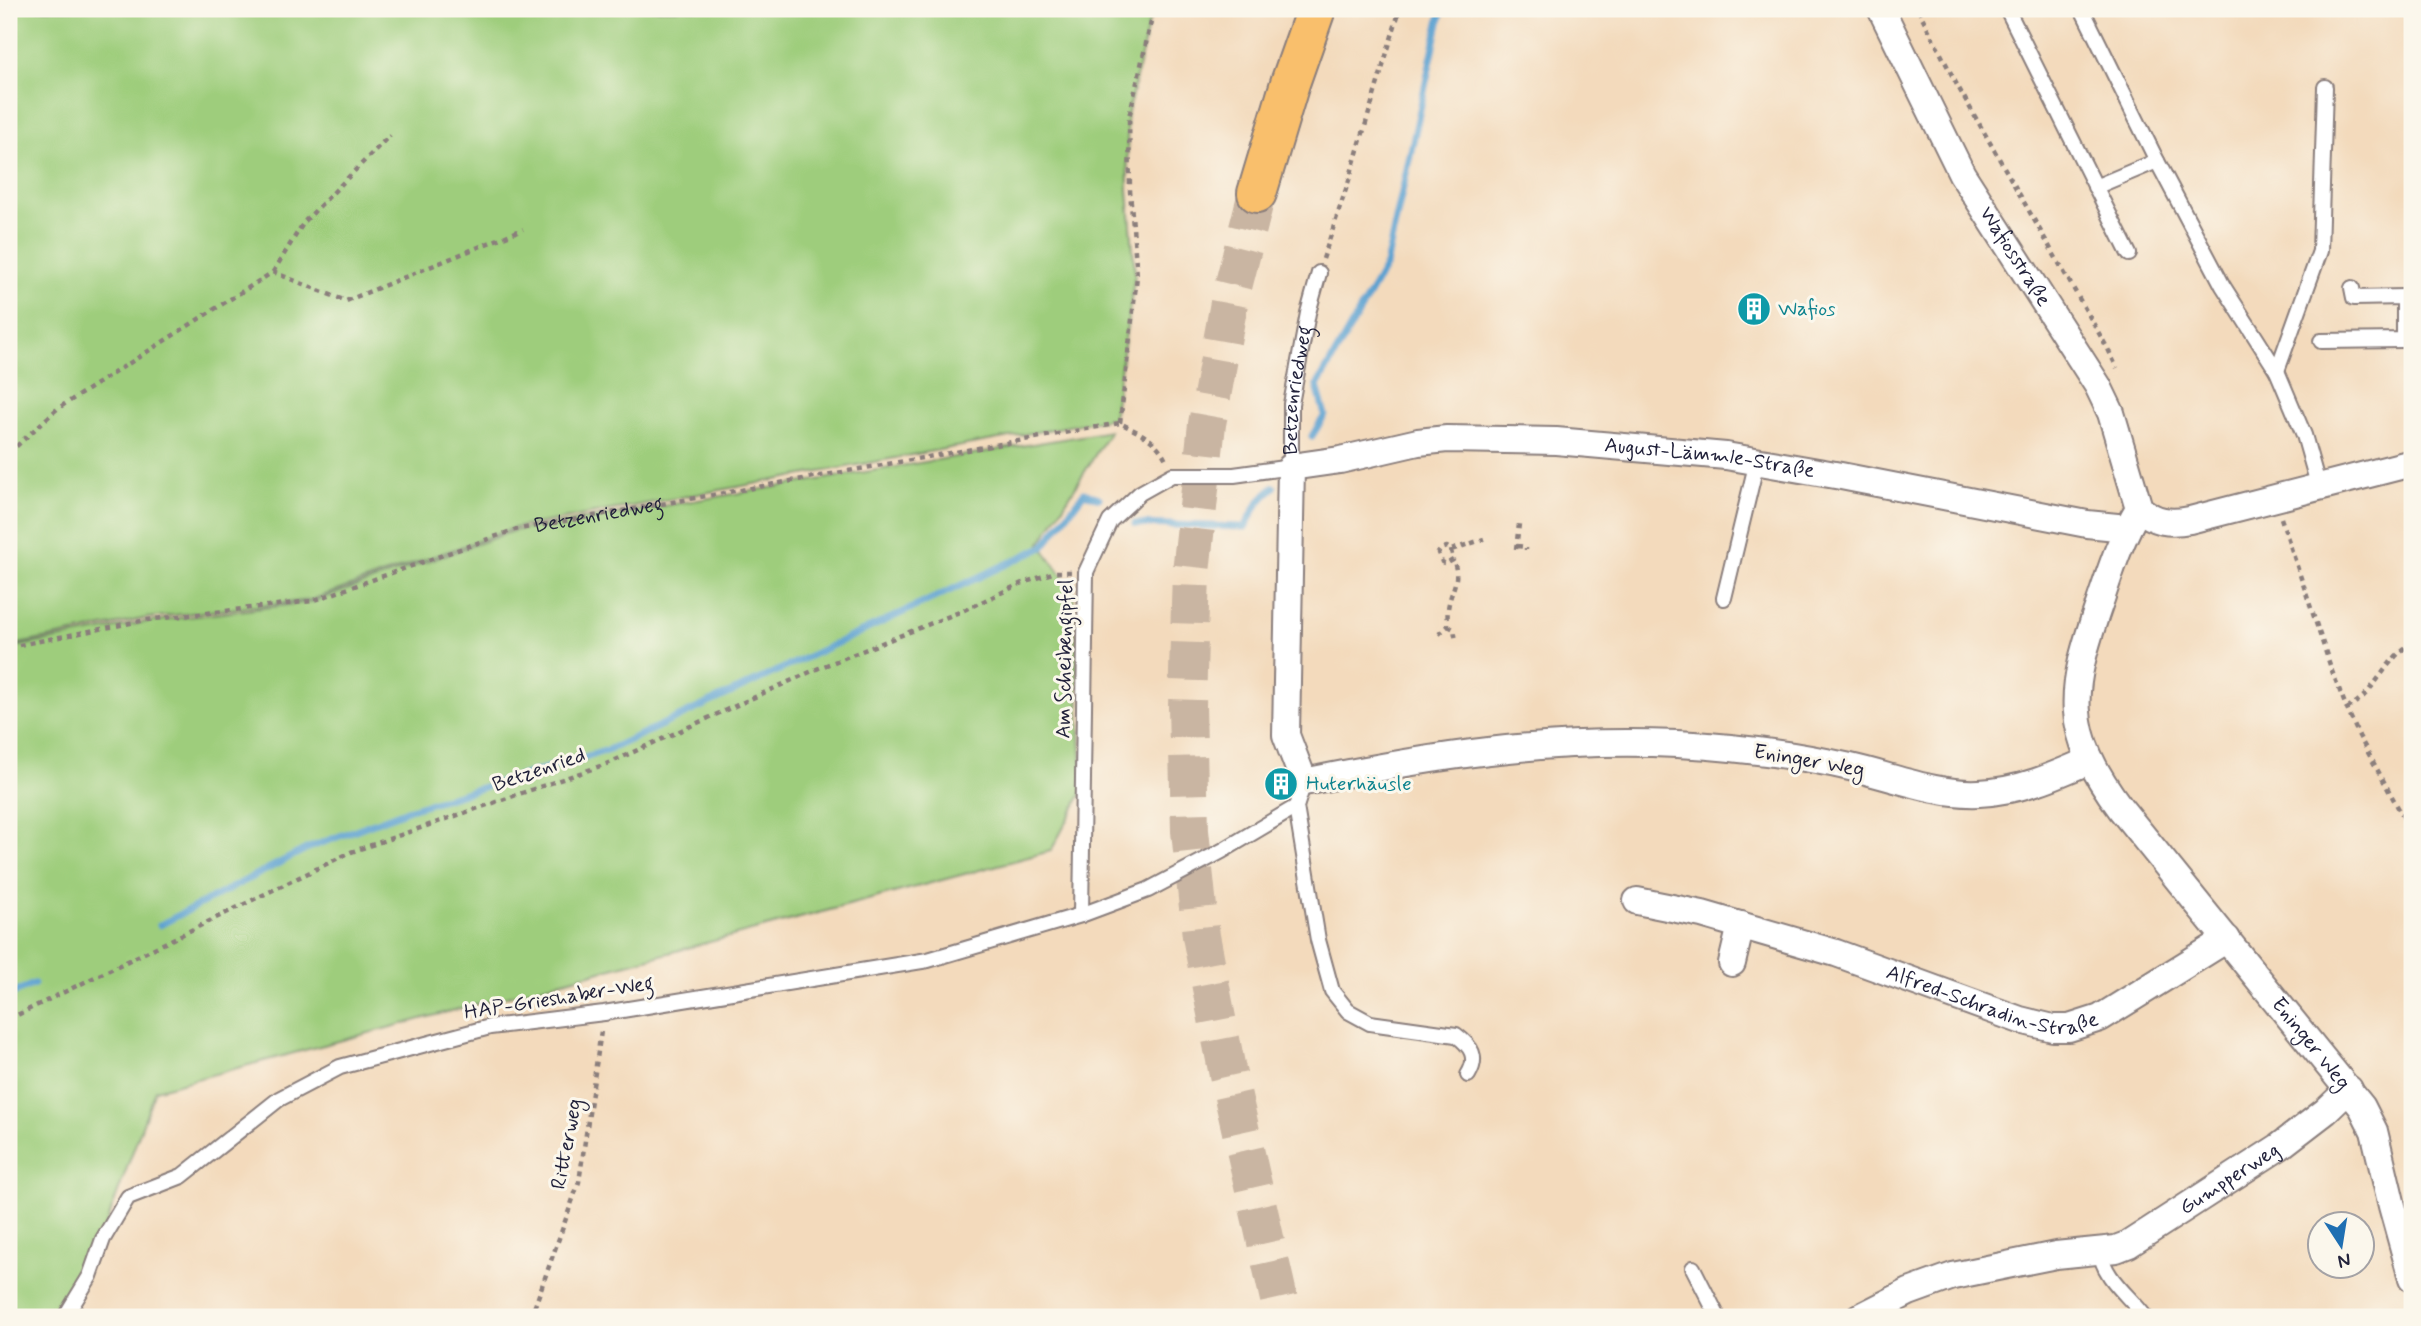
<svg xmlns="http://www.w3.org/2000/svg" width="2421" height="1326" viewBox="0 0 2421 1326" font-family="Mynerve,sans-serif">
	<rect width="100%" height="100%" fill="#fbf7ec"/>
	<filter id="ink" filterUnits="userSpaceOnUse"><feTurbulence type="fractalNoise" baseFrequency=".0143" numOctaves="2"/><feDisplacementMap in="SourceGraphic" scale="14" xChannelSelector="R" yChannelSelector="G"/><feConvolveMatrix kernelMatrix="1 2 1 2 8 2 1 2 1" color-interpolation-filters="sRGB"/></filter>
	<filter id="wash" filterUnits="userSpaceOnUse"><feTurbulence type="fractalNoise" baseFrequency=".00686" numOctaves="4" result="noise"/><feDisplacementMap in="SourceGraphic" scale="28" xChannelSelector="R" yChannelSelector="G"/><feGaussianBlur stdDeviation="1.57" result="paint"/><feColorMatrix in="noise" values="0 0 0 0 0 0 0 0 0 0 0 0 0 0 0 0 0 1.4 0 .05"/><feComposite in="paint" operator="in"/></filter>
	<g filter="url(#wash)">
		<rect width="100%" height="100%" fill="#f3dabc"/>
		<g fill="#9ecd7b" stroke="#60785b" stroke-width="2">
			<path d="M 9,9 L 1152,9 L 1127,116 L 1128,190 L 1135,274 L 1113,418 L 514,528 L 311,600 L 148,618 L 9,646 Z"/>
			<path d="M 1110,431 L 1040,544 L 1073,591 L 1083,791 L 1051,851 L 155,1090 L 99,1245 L 54,1317 L 9,1317 L 9,648 L 146,622 L 312,602 L 513,531 Z"/>
		</g>
		<g fill="none" stroke-linecap="round" stroke-linejoin="round">
			<g stroke="#5ba1d0" stroke-width="7">
				<path d="M 1312,436 L 1325,415 L 1317,386 L 1386,265 L 1442,9"/>
				<path d="M 1135,524 L 1245,527 L 1258,503 L 1274,487"/>
				<path d="M 160,925 L 306,849 L 410,809 L 608,750 L 1043,547 L 1084,493 L 1099,498"/>
				<path d="M 9,995 L 34,984"/>
			</g>
		</g>
	</g>
	<g filter="url(#ink)">
		<g fill="none" stroke-linecap="round" stroke-linejoin="round">
			<path stroke="#c9b5a2" stroke-width="38" stroke-dasharray="38 19" stroke-linecap="butt" d="M 1257,193 L 1229,303 L 1207,424 L 1191,572 L 1187,706 L 1190,831 L 1201,936 L 1227,1070 L 1283,1317"/>
			<g stroke="#8a7e7c" stroke-width="18">
				<g id="service">
					<path d="M 2007,9 L 2129,254"/>
					<path d="M 2082,9 L 2157,161 L 2223,286 L 2277,371 L 2304,435 L 2319,488"/>
					<path d="M 2095,187 L 2157,161"/>
					<path d="M 2321,341 L 2404,340 L 2404,297 L 2354,298 L 2352,288"/>
					<path d="M 2277,371 L 2320,251 L 2325,87"/>
					<path d="M 1724,598 L 1757,461"/>
					<path d="M 1304,782 L 1296,807 L 1318,940 L 1332,991 L 1348,1011 L 1370,1023 L 1456,1035 C 1471,1046 1479,1057 1468,1075"/>
					<path id="s2" d="M 1081,915 L 1086,572 L 1110,521 L 1140,493 L 1172,475 L 1234,475 L 1291,467 L 1291,404 L 1308,313 L 1319,273"/>
					<path d="M 2100,1251 C 2104,1279 2129,1295 2145,1317"/>
					<path d="M 1693,1268 L 1718,1317"/>
					<path d="M 65,1317 L 90,1276 L 103,1239 L 128,1197 L 182,1176 L 279,1099 L 340,1067 L 490,1027 L 604,1013 L 928,960 L 1081,915 L 1148,890 L 1222,851 L 1296,807"/>
				</g>
			</g>
			<g stroke="#8a7e7c" stroke-width="30">
				<g id="minor">
					<path id="s3" d="M 1881,9 L 1962,174 L 2098,386 L 2111,413 L 2139,508 C 2155,522 2169,524 2190,520 L 2412,463"/>
					<path id="s4" d="M 2139,508 C 2121,537 2111,569 2100,602 C 2069,691 2062,730 2121,809 L 2362,1107 L 2374,1131 L 2392,1206 L 2412,1278"/>
					<path id="s5" d="M 2090,760 C 2054,776 2020,791 1979,793 C 1936,795 1891,776 1850,767 C 1793,754 1735,747 1677,744 C 1545,738 1432,756 1304,782 L 1286,735 L 1291,467 L 1340,460 L 1418,442 L 1447,439 L 1556,441 L 1726,456 L 1841,476 L 2087,524 L 2127,528"/>
					<path id="s6" d="M 1637,901 L 1702,914 L 1836,953 L 2020,1020 L 2053,1028 L 2069,1028 L 2100,1018 L 2227,939"/>
					<path d="M 1732,963 L 1741,925"/>
					<path id="s7" d="M 1860,1317 L 1909,1292 L 1953,1276 L 2056,1255 L 2116,1249 L 2129,1244 L 2279,1147 L 2326,1111 L 2349,1089"/>
				</g>
			</g>
			<g stroke="#8a7e7c" stroke-width="42">
				<path id="primary" d="M 1257,193 L 1290,83 L 1316,9"/>
			</g>
			<g stroke="#8a7e7c" stroke-width="4.5" stroke-dasharray="5 5" stroke-linecap="butt">
				<path d="M 1918,9 L 1957,85 L 2108,349 L 2117,368"/>
				<path d="M 1323,259 L 1349,180 L 1400,9"/>
				<path d="M 273,272 L 304,222 L 390,135"/>
				<path d="M 1120,423 L 1137,276 L 1130,191 L 1129,117 L 1154,9"/>
				<path d="M 9,453 L 57,409 L 273,272 L 346,301 L 523,229"/>
				<path d="M 2281,518 L 2332,671 L 2347,709 L 2359,736 L 2412,833"/>
				<path d="M 1517,546 L 1526,547 L 1526,550"/>
				<path d="M 1516,549 L 1519,524"/>
				<path d="M 1451,550 L 1453,560 L 1446,564 L 1442,562 L 1438,553 L 1441,549 L 1447,547 L 1451,550 L 1484,539"/>
				<path d="M 1448,626 L 1454,629 L 1456,641"/>
				<path d="M 1439,634 L 1448,626 C 1448,621 1447,615 1448,609 C 1450,590 1462,580 1453,560"/>
				<path id="s1" d="M 9,647 L 146,620 L 312,601 L 514,530 L 1120,423 C 1140,433 1158,440 1167,462"/>
				<path d="M 2347,709 C 2355,703 2363,698 2369,690 C 2383,674 2393,654 2412,643"/>
				<path d="M 9,1019 L 351,852 L 609,763 L 819,668 L 962,611 L 1020,584 L 1055,572 L 1071,572"/>
				<path d="M 531,1317 L 579,1182 L 601,1031"/>
			</g>
			<use href="#service" stroke="#fff" stroke-width="14"/>
			<use href="#minor" stroke="#fff" stroke-width="26"/>
			<use href="#primary" stroke="#f9bf6c" stroke-width="38"/>
		</g>
	</g>
	<defs>
		<g id="building-disc" transform="scale(1.75)"><circle r="9.5" fill="#0f9aa8" stroke="#fbf7ec"/><path d="M-4-6H4V6H1V3H-1V6H-4ZM-2.5-4.3h1.7v1.8h-1.7ZM.8-4.3h1.7v1.8H.8ZM-2.5-1h1.7V.8h-1.7ZM.8-1h1.7V.8H.8Z" fill="#fff"/></g>
	</defs>
	<g fill-rule="evenodd">
		<use href="#building-disc" x="1754" y="309"/>
		<use href="#building-disc" x="1281" y="784"/>
	</g>
	<g text-anchor="middle" dominant-baseline="central" stroke-width="6" stroke-linejoin="round" paint-order="stroke">
		<g font-size="21" fill="#22223b" stroke="#fbf7ec">
			<text stroke="none"><textPath href="#s3" startOffset="282">Wafiosstraße</textPath></text>
			<text stroke="none"><textPath href="#s2" startOffset="674">Betzenriedweg</textPath></text>
			<text stroke="none"><textPath href="#s5" startOffset="1540">August-Lämmle-Straße</textPath></text>
			<text stroke="none"><textPath href="#s1" startOffset="607">Betzenriedweg</textPath></text>
			<text transform="translate(1065 659) rotate(-89)">Am Scheibengipfel</text>
			<text transform="translate(1809 761) rotate(10)">Eninger Weg</text>
			<text transform="translate(539 770) rotate(-19)">Betzenried</text>
			<text stroke="none"><textPath href="#s6" startOffset="371">Alfred-Schradin-Straße</textPath></text>
			<text transform="translate(559 998) rotate(-9)">HAP-Grieshaber-Weg</text>
			<text stroke="none"><textPath href="#s4" startOffset="625">Eninger Weg</textPath></text>
			<text transform="translate(567 1144) rotate(-79)">Ritterweg</text>
			<text stroke="none"><textPath href="#s7" startOffset="401">Gumpperweg</textPath></text>
		</g>
		<g font-size="21" fill="#0d838f" stroke="#fbf7ec" text-anchor="start">
			<text x="1778" y="309">Wafios</text>
			<text x="1306" y="784">Huterhäusle</text>
		</g>
	</g>
	<rect width="2421" height="1326" fill="none" stroke="#fbf7ec" stroke-width="35"/>
	<g transform="translate(2341 1245) rotate(168)"><circle r="33" fill="#fbf7ec" stroke="#a4a2a5" stroke-width="2"/>
	<path d="M0-5L12 26L0 18L-12 26Z" fill="#1f6fb2"/>
	<text y="-10" font-size="19" font-weight="bold" text-anchor="middle" fill="#22223b">N</text>
	</g>
</svg>
